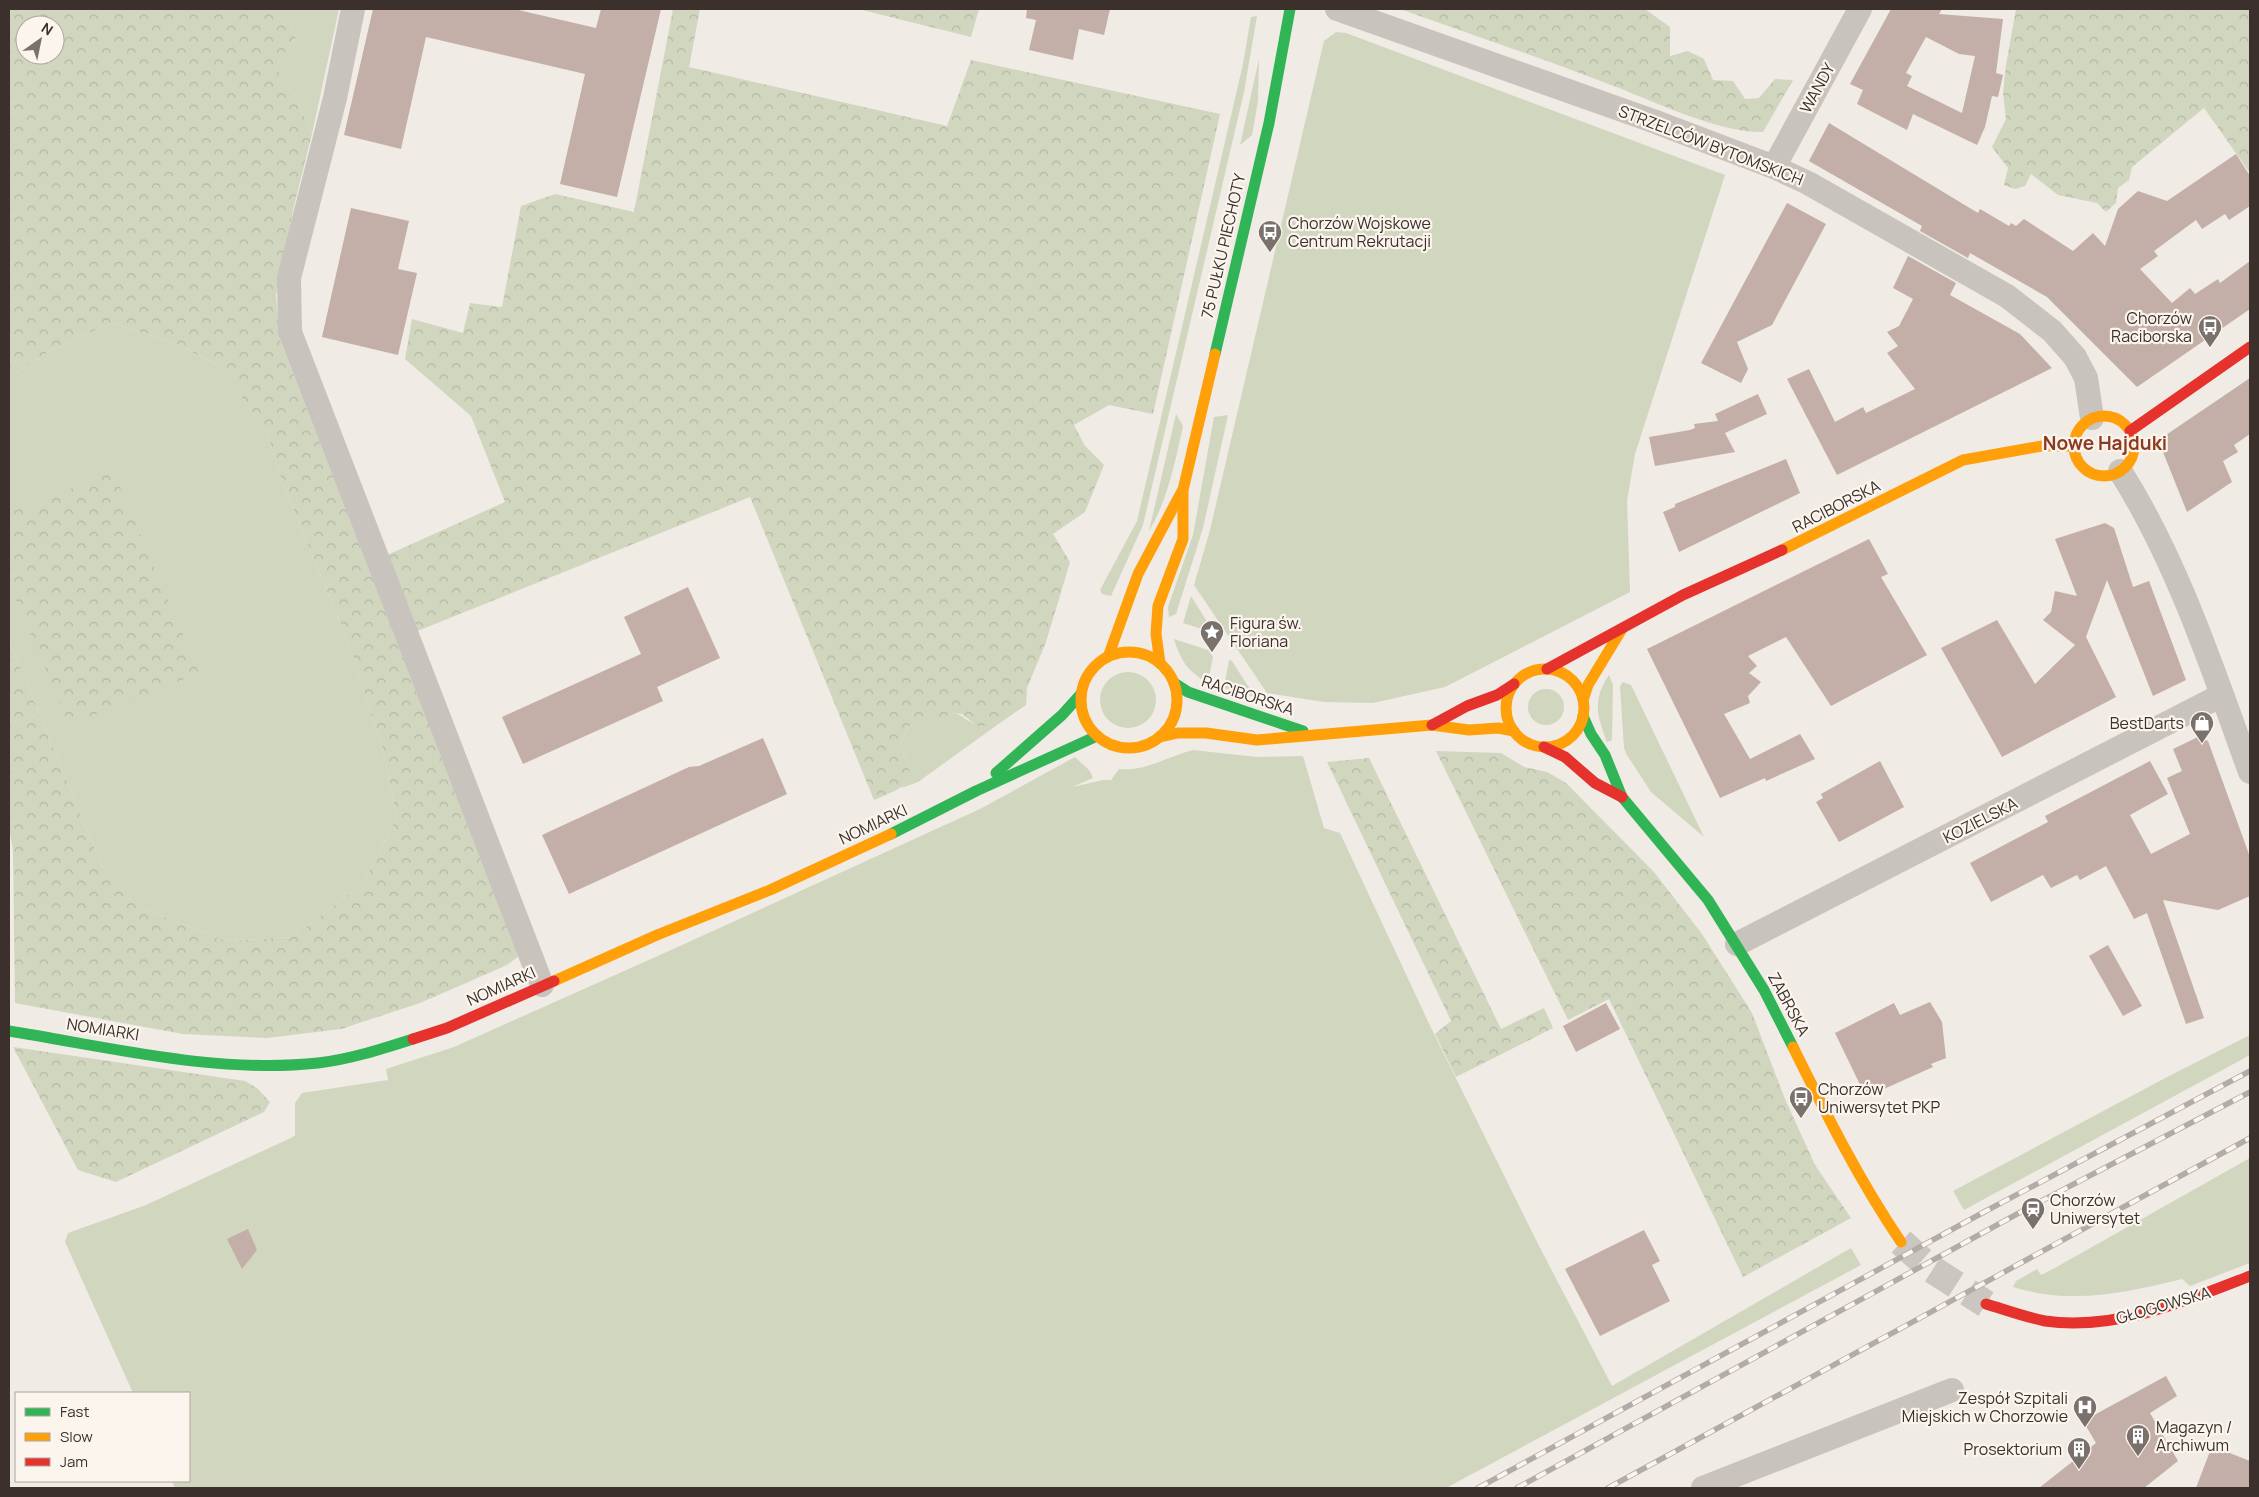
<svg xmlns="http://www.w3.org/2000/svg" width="2259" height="1497" viewBox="0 0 2259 1497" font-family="Manrope,sans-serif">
	<defs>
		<pattern id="forest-crowns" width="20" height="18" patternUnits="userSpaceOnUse" patternTransform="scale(1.25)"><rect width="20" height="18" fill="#d1d6bf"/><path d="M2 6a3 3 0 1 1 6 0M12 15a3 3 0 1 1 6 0" fill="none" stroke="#b4b8a4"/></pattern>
	</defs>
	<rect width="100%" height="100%" fill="#f0ebe5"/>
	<g fill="#d1d6bf">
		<path d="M 283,9 L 339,9 L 312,134 L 294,94 L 275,67 L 296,37 L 287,11 Z"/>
		<path d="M 1257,16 L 1244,92 L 1143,525 L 1111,596 L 1102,594 L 1100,590 L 1137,521 L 1243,64 L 1251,17 Z"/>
		<path d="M 1336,32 L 1346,33 L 1725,175 L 1635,454 L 1627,501 L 1630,592 L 1445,687 L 1373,703 L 1324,702 L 1267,693 L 1194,585 L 1210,530 L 1324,41 Z"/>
		<path d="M 1259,59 L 1258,101 L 1252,135 L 1240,145 Z"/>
		<path d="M 111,323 L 173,342 L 219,366 L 267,432 L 282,481 L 352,652 L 381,743 L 397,817 L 363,883 L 293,937 L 226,941 L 137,906 L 101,864 L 9,640 L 9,377 L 50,351 Z"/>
		<path d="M 1176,414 L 1183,426 C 1175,462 1168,499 1149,531 Z"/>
		<path d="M 1228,415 L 1203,528 L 1176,614 L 1169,617 L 1168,607 L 1193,535 L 1214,417 Z"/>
		<path d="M 1191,596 L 1211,628 L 1208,631 L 1183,623 Z"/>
		<path d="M 1174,639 L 1208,650 L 1213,657 L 1208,682 C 1188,673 1180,659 1174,639 Z"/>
		<path d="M 1229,660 L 1232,661 L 1255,697 L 1224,688 Z"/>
		<circle cx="1128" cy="700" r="28"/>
		<path d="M 1609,675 L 1613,685 L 1612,740 L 1607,742 C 1597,716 1592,700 1609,675 Z"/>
		<path d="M 1623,682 L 1631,685 L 1704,837 L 1651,792 L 1627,755 L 1624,748 L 1620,686 Z"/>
		<circle cx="1546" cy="707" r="18"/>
		<path d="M 951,713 C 961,714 962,717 969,721 C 976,726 989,725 997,725 L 918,782 L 901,788 C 915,774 909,762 900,746 L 908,727 L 917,723 L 933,723 Z"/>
		<path d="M 1193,750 L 1257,757 L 1303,756 L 1324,828 L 1340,833 L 1432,1030 L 1537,1242 L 1612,1386 L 1851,1248 L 1861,1265 L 1446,1488 L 175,1488 L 172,1481 L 189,1481 L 189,1393 L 133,1393 L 65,1242 L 68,1233 L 146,1205 L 293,1137 L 295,1135 L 295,1103 L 302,1093 L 388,1080 L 386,1069 L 454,1047 L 680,946 L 980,809 L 1075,757 L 1090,771 L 1093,778 L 1072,787 L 1103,780 L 1111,780 L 1119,769 C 1146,772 1168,756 1193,750 Z"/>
		<path d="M 2250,1035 L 2250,1055 L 1964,1210 L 1953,1191 L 2169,1076 Z"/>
		<path d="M 2250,1158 L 2250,1263 L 2190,1286 L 2182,1279 C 2125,1293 2071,1305 2013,1287 L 2016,1281 L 2037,1269 L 2041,1275 L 2053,1269 Z"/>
	</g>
	<g fill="url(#forest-crowns)" fill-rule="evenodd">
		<path d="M 9,9 L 283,9 L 287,11 L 296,37 L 275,67 L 294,94 L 312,134 L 294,206 L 276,295 L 280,340 L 519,956 L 507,965 L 420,1003 L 341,1029 L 267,1038 L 183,1034 L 15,1003 L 13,851 L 9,827 L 9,640 L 101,864 L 137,906 L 226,941 L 293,937 L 363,883 L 397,817 L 381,743 L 352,652 L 282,481 L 267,432 L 219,366 L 173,342 L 111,323 L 50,351 L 9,377 ZM 25,25 L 55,25 L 55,55 L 25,55 Z"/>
		<path d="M 673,9 L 700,9 L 689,67 L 947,126 L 971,60 L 1220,114 L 1153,414 L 1109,405 L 1074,425 L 1085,446 L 1104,465 L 1085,512 L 1053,534 L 1070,562 L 1046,642 L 1027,688 L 1026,705 L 997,725 L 977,726 L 962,714 L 952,713 L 934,723 L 917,723 L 908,727 L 900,746 C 921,783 906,786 874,800 L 750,497 L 415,632 L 385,556 L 505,502 L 471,416 L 405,359 L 412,319 L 463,333 L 470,303 L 502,307 L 521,206 L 555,194 L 634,212 Z"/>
		<path d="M 858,9 L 979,9 L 971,37 Z"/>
		<path d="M 1400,9 L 1645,9 L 1670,27 L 1670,56 L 1688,51 L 1704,59 L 1713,80 L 1733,81 L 1745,99 L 1759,98 L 1775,79 L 1793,80 L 1763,132 C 1718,133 1654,101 1611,85 C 1541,58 1470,34 1400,9 Z"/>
		<path d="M 2016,9 L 2250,9 L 2250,173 L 2204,108 L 2132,167 L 2129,180 L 2118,188 L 2116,203 L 2106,212 L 2097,203 L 2058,195 L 2031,174 L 2025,186 L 2015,189 L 2004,185 L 2008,168 L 1992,147 L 2006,119 L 2003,93 L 2006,65 Z"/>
		<path d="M 114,472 L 199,673 L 69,725 L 9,583 L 9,513 Z"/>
		<path d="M 1436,751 L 1501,753 L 1524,767 L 1547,772 L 1566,783 L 1654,872 L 1702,934 L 1752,1013 L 1785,1099 L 1815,1165 L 1851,1218 L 1743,1277 L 1609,999 L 1568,1020 Z"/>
		<path d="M 1369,758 L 1501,1029 L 1544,1008 L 1553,1028 L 1456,1077 L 1435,1034 L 1451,1021 L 1327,762 Z"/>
		<path d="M 13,1047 L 245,1081 L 257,1088 L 270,1102 L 264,1112 L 116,1182 L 78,1170 Z"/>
	</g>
	<g fill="#c3afa7" fill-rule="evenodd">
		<path d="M 373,9 L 514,9 L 596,28 L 601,9 L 661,9 L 617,197 L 560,184 L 585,74 L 426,37 L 401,149 L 344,135 Z"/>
		<path d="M 1027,9 L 1110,9 L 1104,35 L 1079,29 L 1073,60 L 1029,50 L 1036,20 L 1026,18 Z"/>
		<path d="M 1891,9 L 1942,9 L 1939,14 L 2003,19 L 1996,73 L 2003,75 L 1998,97 L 1992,96 L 1985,127 L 1977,145 L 1913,114 L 1907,130 L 1857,104 L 1863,90 L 1850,84 ZM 1926,37 L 1959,54 L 1975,56 L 1962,113 L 1907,86 L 1912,76 L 1906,73 Z"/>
		<path d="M 1829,123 L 1978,213 L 1980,209 L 2009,226 L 2011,223 L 2016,226 L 2024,219 L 2073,251 L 2093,233 L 2105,246 L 2118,209 L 2138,191 L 2167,201 L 2236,154 L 2250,176 L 2250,206 L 2229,220 L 2225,214 L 2202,229 L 2196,220 L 2154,251 L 2158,256 L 2140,269 L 2172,303 L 2190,288 L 2195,294 L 2218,279 L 2220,283 L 2250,261 L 2250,309 L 2137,387 L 2047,297 L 1970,253 L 1968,258 L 1920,231 L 1922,226 L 1809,161 Z"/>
		<path d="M 1787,203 L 1826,224 L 1772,325 L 1737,342 L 1748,369 L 1741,383 L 1701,363 Z"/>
		<path d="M 351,208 L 409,221 L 398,269 L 417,273 L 398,355 L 322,337 Z"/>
		<path d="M 1908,256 L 1956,283 L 1950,295 L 2020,334 L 2052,368 L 1837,475 L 1787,379 L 1809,369 L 1835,422 L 1863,407 L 1866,413 L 1915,389 L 1887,353 L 1898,346 L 1887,332 L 1899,326 L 1913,299 L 1893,288 Z"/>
		<path d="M 2250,378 L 2250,434 L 2234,445 L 2238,452 L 2223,461 L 2232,482 L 2187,512 L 2161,447 L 2163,437 Z"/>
		<path d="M 1758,394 L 1767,414 L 1725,433 L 1735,452 L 1655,466 L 1649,437 L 1690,430 L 1695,428 L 1694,424 L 1718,421 L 1715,414 Z"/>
		<path d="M 1786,459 L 1800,493 L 1679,552 L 1663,512 L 1675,507 L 1675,504 Z"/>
		<path d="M 2105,523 L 2114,528 L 2133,587 L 2149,581 L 2186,680 L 2153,696 L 2107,580 L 2086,637 L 2116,697 L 2002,757 L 1941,648 L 1997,620 L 2035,684 L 2075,645 L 2043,620 L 2051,612 L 2055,591 L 2077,596 L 2055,539 Z"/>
		<path d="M 1869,539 L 1888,574 L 1881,577 L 1927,655 L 1831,706 L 1786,637 L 1748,656 L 1757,666 L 1749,673 L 1761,682 L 1748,696 L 1750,703 L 1724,714 L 1750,759 L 1800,734 L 1815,759 L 1766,781 L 1765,778 L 1720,798 L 1647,649 Z"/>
		<path d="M 688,587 L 720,658 L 657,687 L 663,701 L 523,764 L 502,717 L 641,654 L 624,617 Z"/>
		<path d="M 2198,737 L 2208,741 L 2250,857 L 2250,896 L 2218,910 L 2163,900 L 2204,1018 L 2186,1024 L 2147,913 L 2134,919 L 2106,866 L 2080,880 L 2077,875 L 2051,888 L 2043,875 L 1991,902 L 1970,863 L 2048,822 L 2045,816 L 2150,761 L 2168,794 L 2130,815 L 2151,854 L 2190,834 L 2167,778 L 2182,771 L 2173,749 Z"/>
		<path d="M 763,738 L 787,794 L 569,894 L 542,835 L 689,767 L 699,766 Z"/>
		<path d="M 1880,761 L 1904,807 L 1839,842 L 1816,802 L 1823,798 L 1821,794 Z"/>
		<path d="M 2108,945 L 2142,1006 L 2123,1016 L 2089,956 Z"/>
		<path d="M 1930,1002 L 1942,1022 L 1946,1058 L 1931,1064 L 1933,1067 L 1866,1097 L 1835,1033 L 1894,1003 L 1900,1015 Z"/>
		<path d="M 1606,1003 L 1620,1029 L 1576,1052 L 1563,1026 Z"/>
		<path d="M 248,1229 L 257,1250 L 242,1269 L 227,1239 Z"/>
		<path d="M 1644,1230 L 1660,1261 L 1652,1265 L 1670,1301 L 1600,1336 L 1565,1269 Z"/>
		<path d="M 2166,1376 L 2177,1396 L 2150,1413 L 2178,1461 L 2144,1488 L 2039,1488 L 2096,1443 L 2083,1421 Z"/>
		<path d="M 2212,1446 L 2250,1461 L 2250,1488 L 2196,1488 Z"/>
	</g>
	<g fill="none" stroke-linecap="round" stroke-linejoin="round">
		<path stroke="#ccc6c0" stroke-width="28" stroke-dasharray="28 14" stroke-linecap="butt" d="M 1901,1242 L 1930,1268 L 1986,1304"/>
		<g stroke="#c9c3be" stroke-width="24">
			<path d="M 353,9 L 335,98 L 289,278 L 290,332 L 542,985"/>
			<path d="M 1337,9 L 1653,121 L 1774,167 L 1808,183 L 2007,296 L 2052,331 L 2075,357 L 2086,378 L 2092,418"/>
			<path d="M 1774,167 L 1860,9"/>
			<path d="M 2120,471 C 2177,560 2214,673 2250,772"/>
			<path d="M 1737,944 L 2222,695"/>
			<path d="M 1703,1488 L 1952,1390"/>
		</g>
		<g stroke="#30b455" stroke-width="11">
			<path d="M 1215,354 L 1269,123 L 1290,9"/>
			<path d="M 1174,683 L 1188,692 L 1303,731"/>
			<path d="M 1583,716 L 1591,734 L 1605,755 L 1622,797 L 1708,900 L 1764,990 L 1793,1047"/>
			<path d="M 996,773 L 1062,715 L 1081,694"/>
			<path d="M 891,834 L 976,791 L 1097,736"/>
			<path d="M 9,1031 C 110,1047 215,1074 318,1063 C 351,1059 382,1049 413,1039"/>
		</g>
		<g stroke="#ff9f0a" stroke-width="11">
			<circle cx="2104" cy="446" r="30"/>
			<path d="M 1782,550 L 1963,460 L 2042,446 L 2074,446"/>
			<circle cx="1129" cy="700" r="48"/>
			<path d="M 1108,657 L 1138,574 L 1182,491"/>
			<path d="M 1160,663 L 1156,634 L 1158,606 L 1183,539 L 1183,490 L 1215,354"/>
			<circle cx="1545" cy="708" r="39"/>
			<path d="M 1583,700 L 1588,685 L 1622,629"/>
			<path d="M 1160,737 L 1178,733 L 1206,733 L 1257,740 L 1432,725 L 1469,730 L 1498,728 L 1514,731"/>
			<path d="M 554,981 L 657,935 L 770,890 L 891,834"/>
			<path d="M 1793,1047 C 1826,1114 1859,1180 1901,1242"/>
		</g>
		<g stroke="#e5322d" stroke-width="11">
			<path d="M 2130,431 L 2250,347"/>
			<path d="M 1547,669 L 1683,595 L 1782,550"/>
			<path d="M 1432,725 L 1467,706 L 1497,695 L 1514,684"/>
			<path d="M 1544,747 L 1565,757 L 1595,783 L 1622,797"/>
			<path d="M 413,1039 L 447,1028 L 554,981"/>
			<path d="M 1986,1304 C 2006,1310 2025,1317 2045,1321 C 2116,1331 2186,1301 2250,1276"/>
		</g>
		<g stroke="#b1aca8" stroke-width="5.5">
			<g id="rail">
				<path d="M 1478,1488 L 1984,1212 L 2250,1071"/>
				<path d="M 1517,1488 L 2028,1208 L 2250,1092"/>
				<path d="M 1608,1488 L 2250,1138"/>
			</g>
		</g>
		<use href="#rail" stroke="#fbf5ee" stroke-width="4" stroke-dasharray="11" stroke-linecap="butt"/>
	</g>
	<defs>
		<g id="bus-pin" transform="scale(1.25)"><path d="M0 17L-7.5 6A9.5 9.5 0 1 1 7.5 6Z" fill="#7a716c" stroke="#fbf5ee"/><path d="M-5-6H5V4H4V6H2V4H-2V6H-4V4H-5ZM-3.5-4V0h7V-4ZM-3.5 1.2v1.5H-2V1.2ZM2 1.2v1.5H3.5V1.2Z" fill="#fff"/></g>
		<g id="sight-pin" transform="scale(1.25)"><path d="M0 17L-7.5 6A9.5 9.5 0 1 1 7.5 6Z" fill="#7a716c" stroke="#fbf5ee"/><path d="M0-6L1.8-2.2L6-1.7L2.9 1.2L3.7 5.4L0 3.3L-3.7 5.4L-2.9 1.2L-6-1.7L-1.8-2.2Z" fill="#fff"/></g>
		<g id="shop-pin" transform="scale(1.25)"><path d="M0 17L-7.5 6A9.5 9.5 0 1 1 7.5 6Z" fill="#7a716c" stroke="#fbf5ee"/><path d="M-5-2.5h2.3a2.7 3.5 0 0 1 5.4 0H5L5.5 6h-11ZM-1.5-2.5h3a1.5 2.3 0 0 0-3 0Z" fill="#fff"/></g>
		<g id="station-pin" transform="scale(1.25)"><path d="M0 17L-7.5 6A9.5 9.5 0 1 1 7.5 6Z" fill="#7a716c" stroke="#fbf5ee"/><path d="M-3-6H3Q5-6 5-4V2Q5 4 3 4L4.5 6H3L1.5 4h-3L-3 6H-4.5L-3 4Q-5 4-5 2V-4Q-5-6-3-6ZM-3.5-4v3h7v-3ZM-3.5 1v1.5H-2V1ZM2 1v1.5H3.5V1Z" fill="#fff"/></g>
		<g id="hospital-pin" transform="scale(1.25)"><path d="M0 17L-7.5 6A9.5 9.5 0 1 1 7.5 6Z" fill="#7a716c" stroke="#fbf5ee"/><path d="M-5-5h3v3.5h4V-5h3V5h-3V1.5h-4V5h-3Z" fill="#fff"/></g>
		<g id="building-pin" transform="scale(1.25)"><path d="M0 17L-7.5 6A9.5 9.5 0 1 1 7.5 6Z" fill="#7a716c" stroke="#fbf5ee"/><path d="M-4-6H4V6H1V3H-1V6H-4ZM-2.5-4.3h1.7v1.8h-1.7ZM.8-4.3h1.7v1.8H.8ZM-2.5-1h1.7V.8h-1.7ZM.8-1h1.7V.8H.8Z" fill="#fff"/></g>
	</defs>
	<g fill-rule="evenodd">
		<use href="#bus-pin" x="1270" y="232"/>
		<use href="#bus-pin" x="2210" y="327"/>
		<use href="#sight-pin" x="1212" y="632"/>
		<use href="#shop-pin" x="2202" y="723"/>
		<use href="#bus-pin" x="1801" y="1098"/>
		<use href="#station-pin" x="2033" y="1209"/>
		<use href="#hospital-pin" x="2085" y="1407"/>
		<use href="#building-pin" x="2138" y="1436"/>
		<use href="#building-pin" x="2079" y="1449"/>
	</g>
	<g text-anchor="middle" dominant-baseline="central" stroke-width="4.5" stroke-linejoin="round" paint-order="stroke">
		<g font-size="16" fill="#3b302b" stroke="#fbf5ee">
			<text transform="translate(1817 88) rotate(-61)">WANDY</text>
			<text transform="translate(1711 145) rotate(21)">STRZELCÓW BYTOMSKICH</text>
			<text transform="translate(1223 246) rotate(-77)">75 PUŁKU PIECHOTY</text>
			<text transform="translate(1836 506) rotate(-27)">RACIBORSKA</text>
			<text transform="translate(1248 695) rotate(18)">RACIBORSKA</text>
			<text transform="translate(1980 820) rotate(-27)">KOZIELSKA</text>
			<text transform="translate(873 824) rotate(-25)">NOMIARKI</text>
			<text transform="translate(501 986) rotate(-24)">NOMIARKI</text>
			<text transform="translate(1789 1004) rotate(62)">ZABRSKA</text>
			<text transform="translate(103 1029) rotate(9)">NOMIARKI</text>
			<text transform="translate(2163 1305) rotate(-16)">GŁOGOWSKA</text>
		</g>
		<g font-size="16" fill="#3b302b" stroke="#fbf5ee" text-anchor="start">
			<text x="1288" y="223">Chorzów Wojskowe<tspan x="1288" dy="18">Centrum Rekrutacji</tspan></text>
			<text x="2192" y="318" text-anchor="end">Chorzów<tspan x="2192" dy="18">Raciborska</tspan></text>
			<text x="1230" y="623">Figura św.<tspan x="1230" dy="18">Floriana</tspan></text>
			<text x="2184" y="723" text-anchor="end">BestDarts</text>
			<text x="1818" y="1089">Chorzów<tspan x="1818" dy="18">Uniwersytet PKP</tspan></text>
			<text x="2050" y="1200">Chorzów<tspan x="2050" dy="18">Uniwersytet</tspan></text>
			<text x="2068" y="1398" text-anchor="end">Zespół Szpitali<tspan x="2068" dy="18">Miejskich w Chorzowie</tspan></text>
			<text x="2156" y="1427">Magazyn /<tspan x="2156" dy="18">Archiwum</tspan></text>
			<text x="2062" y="1449" text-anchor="end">Prosektorium</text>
		</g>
		<g font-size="19" font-weight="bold" fill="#8c3b22" stroke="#fbf5ee">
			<text x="2105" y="443">Nowe Hajduki</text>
		</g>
	</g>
	<rect width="2259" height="1497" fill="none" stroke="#3b302b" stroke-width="20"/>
	<rect x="15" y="1392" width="175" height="90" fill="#fbf5ee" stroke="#aea6a0"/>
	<rect x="25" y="1408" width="25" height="8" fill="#30b455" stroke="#aea6a0"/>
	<text x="60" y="1417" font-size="15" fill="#3b302b">Fast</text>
	<rect x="25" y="1433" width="25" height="8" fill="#ff9f0a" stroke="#aea6a0"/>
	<text x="60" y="1442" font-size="15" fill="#3b302b">Slow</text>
	<rect x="25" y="1458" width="25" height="8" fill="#e5322d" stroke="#aea6a0"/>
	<text x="60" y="1467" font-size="15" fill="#3b302b">Jam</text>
	<g transform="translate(40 40) rotate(33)"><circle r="24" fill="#fbf5ee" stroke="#aea6a0"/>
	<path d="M0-4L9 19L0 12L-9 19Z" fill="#7a716c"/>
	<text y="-8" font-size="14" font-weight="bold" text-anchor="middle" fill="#3b302b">N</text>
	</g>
</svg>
